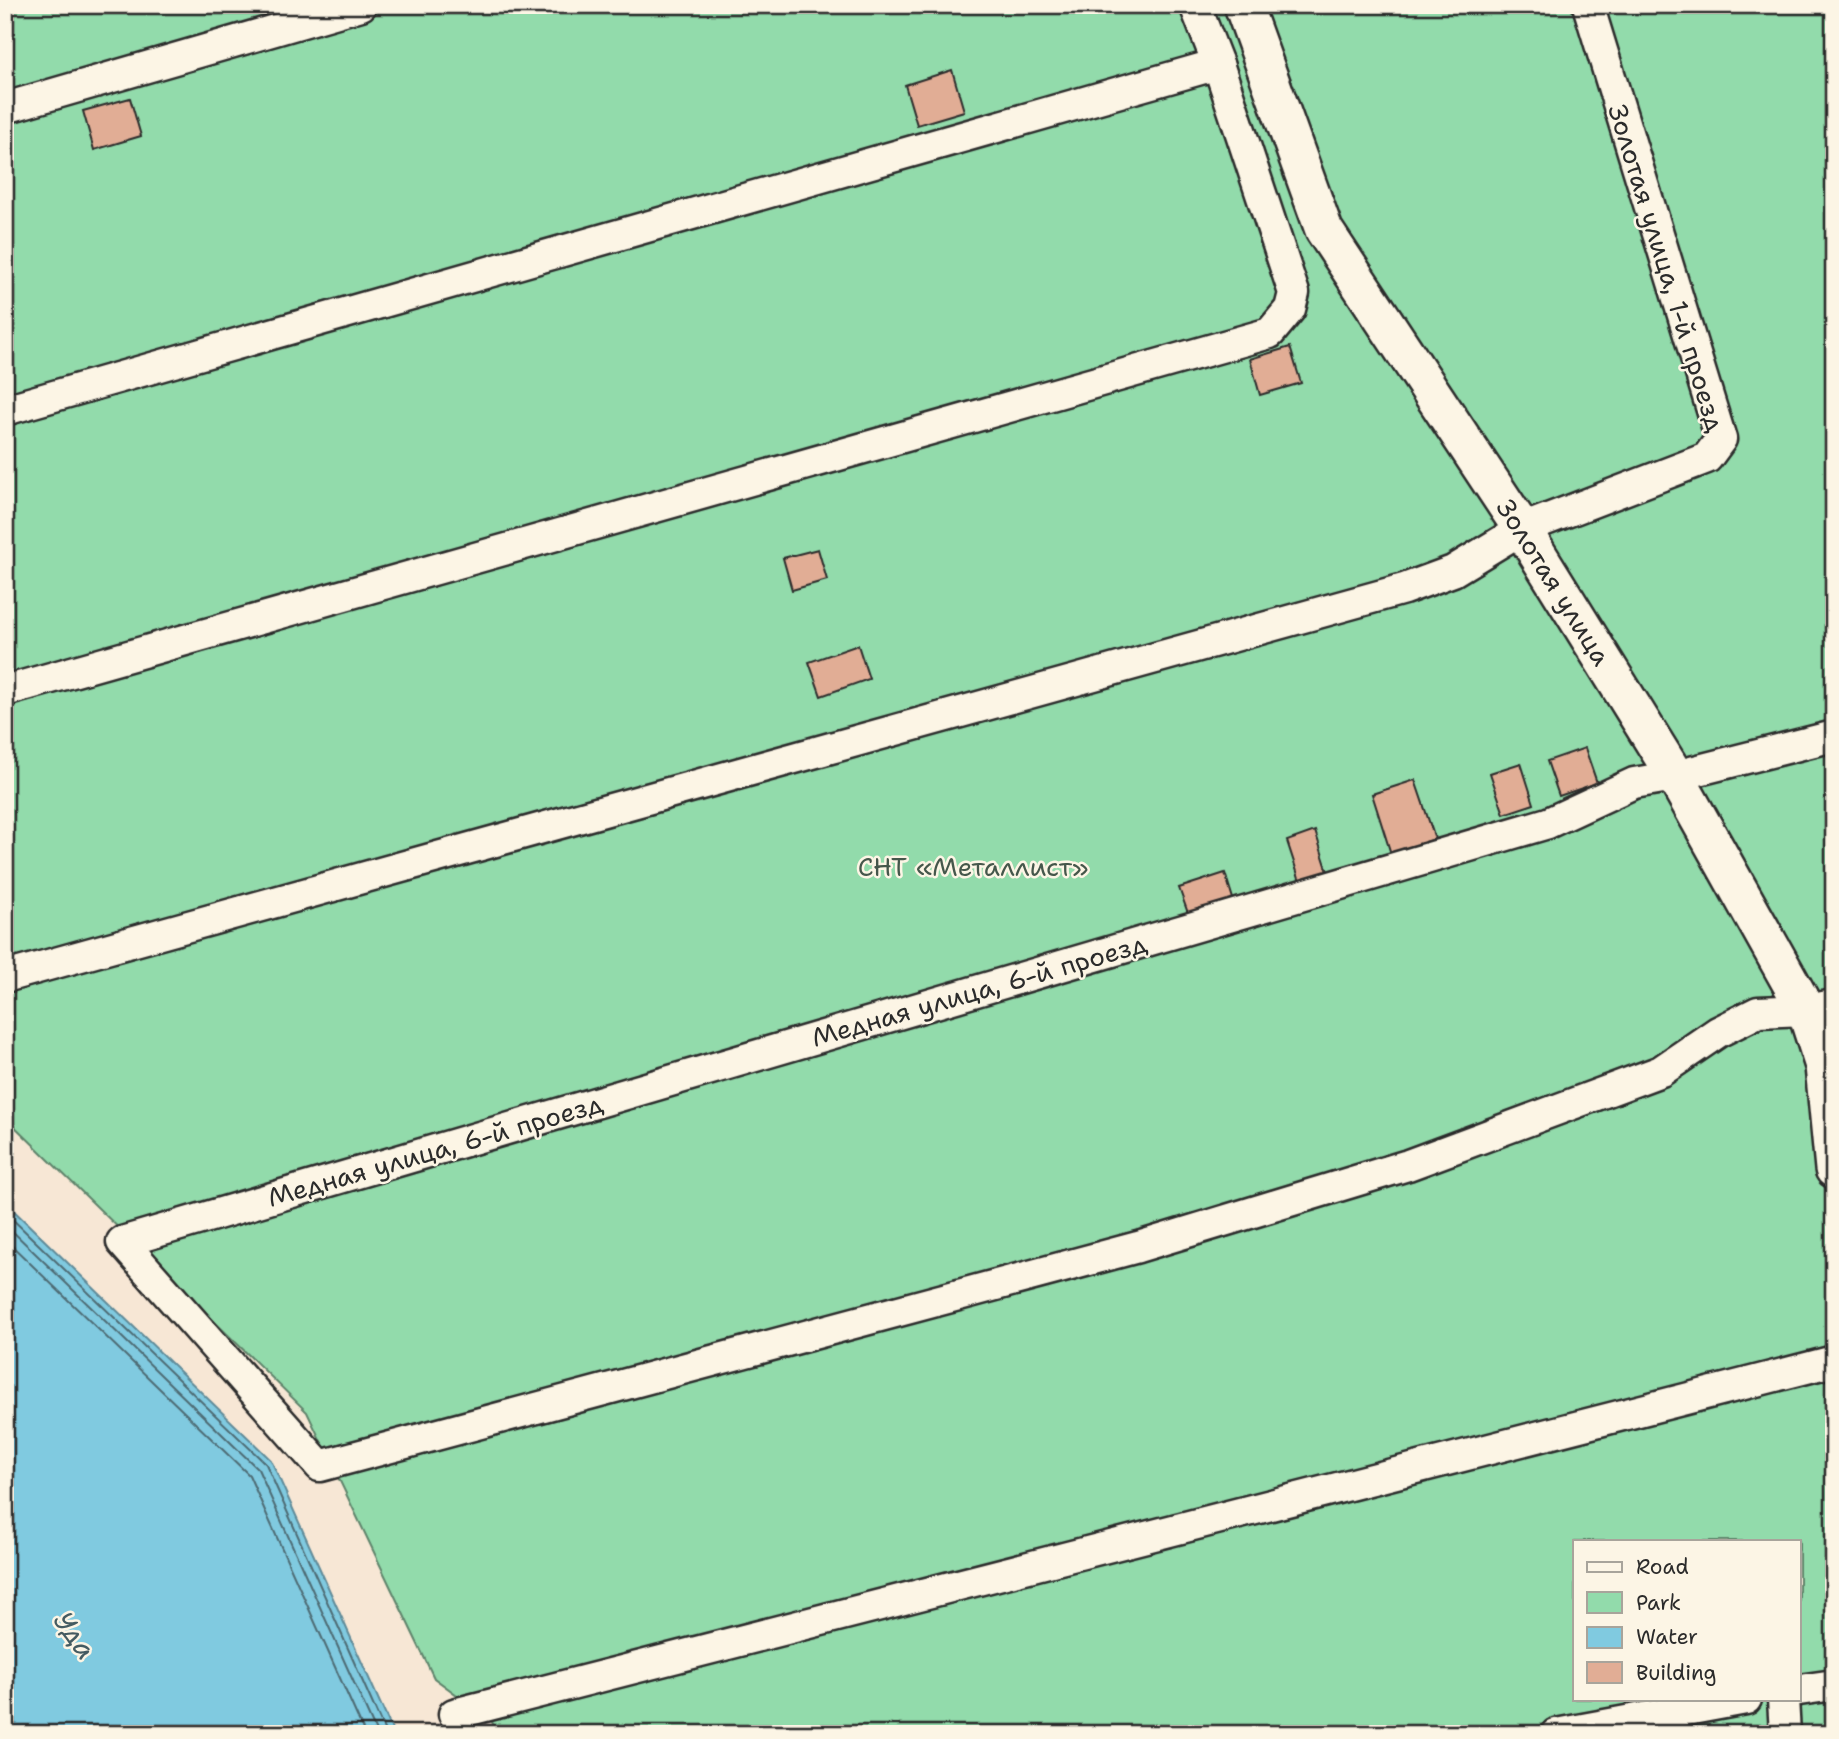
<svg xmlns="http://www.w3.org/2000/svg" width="1839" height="1739" viewBox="0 0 1839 1739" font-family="'Shantell Sans',sans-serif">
	<rect width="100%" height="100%" fill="#f7e7d5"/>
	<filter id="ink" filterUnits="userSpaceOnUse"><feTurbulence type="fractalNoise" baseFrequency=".0143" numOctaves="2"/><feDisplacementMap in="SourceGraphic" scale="14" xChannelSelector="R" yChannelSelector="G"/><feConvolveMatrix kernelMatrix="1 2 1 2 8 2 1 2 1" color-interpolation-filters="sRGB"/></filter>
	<g filter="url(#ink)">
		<path fill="#92dbab" stroke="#5e836b" stroke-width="2" fill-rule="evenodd" d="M 5,5 L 1834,5 L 1834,1734 L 498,1734 L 491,1720 L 434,1678 L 307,1412 L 5,1117 ZM 1575,1541 L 1799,1541 L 1799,1699 L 1575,1699 Z"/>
		<path fill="#80cae0" stroke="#5e8a98" stroke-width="2" d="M 5,1202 L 271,1460 L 394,1734 L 5,1734 Z"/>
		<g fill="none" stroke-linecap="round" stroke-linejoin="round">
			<g stroke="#4d6b73" stroke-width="2">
				<path d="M 5,1212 L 266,1464 L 386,1734"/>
				<path d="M 5,1224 L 258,1469 L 377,1734"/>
				<path d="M 5,1239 L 249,1475 L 365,1734"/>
			</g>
		</g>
		<g fill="#e1ad95" stroke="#2b2b2b" stroke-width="2">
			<path d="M 952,70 L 964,111 L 917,125 L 905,85 Z"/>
			<path d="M 130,98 L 141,136 L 94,150 L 83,111 Z"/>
			<path d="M 1290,347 L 1301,383 L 1260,395 L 1250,359 Z"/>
			<path d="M 818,549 L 827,580 L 792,590 L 783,558 Z"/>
			<path d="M 858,645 L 869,679 L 821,696 L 809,662 Z"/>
			<path d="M 1585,748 L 1597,783 L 1559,796 L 1547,761 Z"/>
			<path d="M 1521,763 L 1534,804 L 1504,814 L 1490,773 Z"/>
			<path d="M 1415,780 L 1435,839 L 1391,854 L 1372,794 Z"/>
			<path d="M 1315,831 L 1329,875 L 1301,884 L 1287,841 Z"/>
			<path d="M 1225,873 L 1234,902 L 1189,916 L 1179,888 Z"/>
		</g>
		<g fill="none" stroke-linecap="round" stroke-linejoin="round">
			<g stroke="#2b2b2b" stroke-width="35">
				<g id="minor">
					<path d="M 1195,5 L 1218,64"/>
					<path d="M 5,108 L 361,5"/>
					<path d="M 5,410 L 1218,64 L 1294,293 L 1290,309 L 1270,333 L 5,691"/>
					<path d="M 1834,736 L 1675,776 L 1634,783 L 1548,823 L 122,1242 L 320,1466 L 1138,1247 L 1408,1165 L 1661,1071 L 1718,1032 L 1758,1012 L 1806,1010 L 1834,1005"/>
					<path d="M 5,977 L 1404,589 L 1453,571 L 1522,529 L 1707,458 L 1721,439 L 1588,5"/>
					<path d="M 1799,1690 L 1834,1685"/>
					<path d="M 1783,1699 L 1785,1734"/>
					<path d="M 454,1714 L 1834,1361"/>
					<path d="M 1556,1734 L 1746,1699"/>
				</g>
			</g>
			<g stroke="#2b2b2b" stroke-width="42">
				<path id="tertiary" d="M 1243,5 L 1324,230 L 1522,529 L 1675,776 L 1806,1010 L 1824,1066 L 1834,1169"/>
			</g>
			<use href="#minor" stroke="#fcf5e5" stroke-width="30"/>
			<use href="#tertiary" stroke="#fcf5e5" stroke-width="37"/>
		</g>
	</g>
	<g text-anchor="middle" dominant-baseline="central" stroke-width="5" stroke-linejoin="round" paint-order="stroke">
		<g font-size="26" fill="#2b2b2b" stroke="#fcf5e5">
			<text transform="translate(1667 268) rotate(73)">Золотая улица, 1-й проезд</text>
			<text transform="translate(1554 582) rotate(58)">Золотая улица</text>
			<text transform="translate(979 990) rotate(-16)">Медная улица, 6-й проезд</text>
			<text transform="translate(435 1150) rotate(-16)">Медная улица, 6-й проезд</text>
		</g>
		<g font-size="26" fill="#45574b" stroke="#fcf5e5">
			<text x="973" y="866">СНТ «Металлист»</text>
		</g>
		<g font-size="28" font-style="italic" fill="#445b61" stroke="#fcf5e5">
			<text transform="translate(75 1635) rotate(55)">Уда</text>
		</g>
	</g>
	<rect width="1839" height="1739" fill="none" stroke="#fcf5e5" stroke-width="28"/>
	<rect x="14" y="14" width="1811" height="1711" fill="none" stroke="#2b2b2b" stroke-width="2.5" filter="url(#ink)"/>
	<rect x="1573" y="1540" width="228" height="161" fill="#fcf5e5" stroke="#a8a49b" stroke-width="2"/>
	<rect x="1587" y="1562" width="35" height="10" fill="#fcf5e5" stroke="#a8a49b" stroke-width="2"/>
	<text x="1636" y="1574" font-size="21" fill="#2b2b2b">Road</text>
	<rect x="1587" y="1592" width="35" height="21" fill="#92dbab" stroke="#a8a49b" stroke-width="2"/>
	<text x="1636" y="1610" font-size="21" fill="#2b2b2b">Park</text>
	<rect x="1587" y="1627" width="35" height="21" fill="#80cae0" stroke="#a8a49b" stroke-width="2"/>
	<text x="1636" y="1644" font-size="21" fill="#2b2b2b">Water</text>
	<rect x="1587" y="1662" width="35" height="21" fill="#e1ad95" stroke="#a8a49b" stroke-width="2"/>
	<text x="1636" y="1680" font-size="21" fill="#2b2b2b">Building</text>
</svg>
